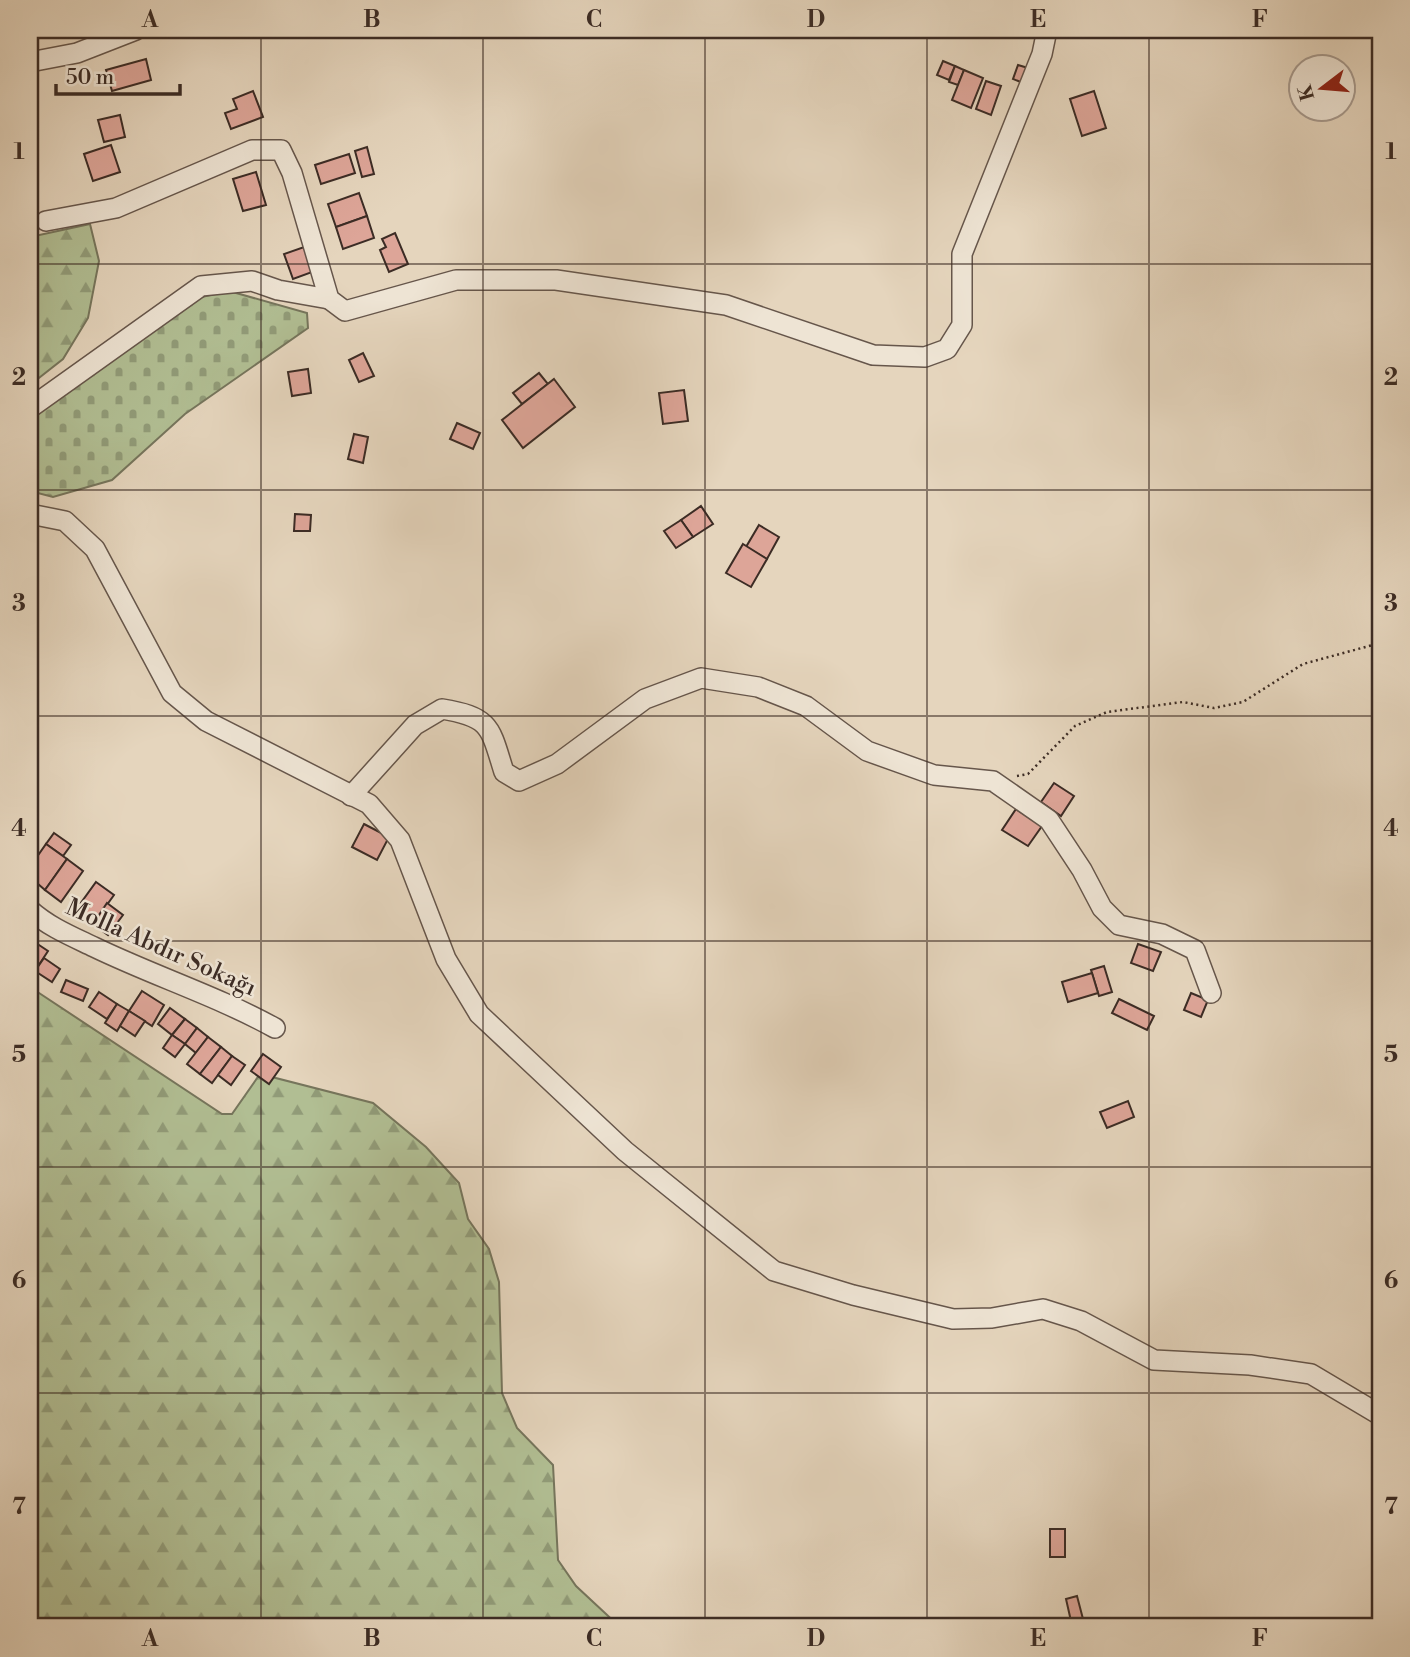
<svg xmlns="http://www.w3.org/2000/svg" width="1410" height="1657" viewBox="0 0 1410 1657" font-family="'Libre Bodoni',serif">
	<defs>
		<pattern id="forest-firs" width="22" height="20" patternUnits="userSpaceOnUse" patternTransform="scale(1.75)"><rect width="22" height="20" fill="#b1be93"/><path d="M5 1l3.5 6h-7zM16 11l3.5 6h-7z" fill="#919b78"/></pattern>
		<pattern id="cemetery-stones" width="16" height="16" patternUnits="userSpaceOnUse" patternTransform="scale(1.75)"><rect width="16" height="16" fill="#b1be93"/><path d="M2 7V4a2 2 0 0 1 4 0v3zM10 15v-3a2 2 0 0 1 4 0v3z" fill="#919b78"/></pattern>
	</defs>
	<rect width="100%" height="100%" fill="#e5d5bd"/>
	<filter id="stains"><feTurbulence type="fractalNoise" baseFrequency=".00286" numOctaves="4"/><feColorMatrix values="0 0 0 0 .2 0 0 0 0 .09 0 0 0 0 .02 0 0 0 .5 -.17"/></filter>
	<radialGradient id="worn" r=".72"><stop offset=".6" stop-color="#630" stop-opacity="0"/><stop offset="1" stop-color="#630" stop-opacity=".3"/></radialGradient>
	<g fill="url(#forest-firs)" stroke="#76755c" stroke-width="2">
		<path d="M 90,224 L 99,261 L 88,318 L 63,359 L 30,385 L 30,237 Z"/>
		<path d="M 30,987 L 222,1114 L 232,1114 L 260,1074 L 373,1103 L 426,1147 L 459,1183 L 468,1219 L 489,1249 L 499,1282 L 502,1393 L 517,1428 L 553,1465 L 558,1560 L 576,1586 L 620,1627 L 30,1627 Z"/>
	</g>
	<path fill="url(#cemetery-stones)" stroke="#76755c" stroke-width="2" d="M 229,291 L 307,313 L 308,328 L 185,414 L 112,480 L 53,497 L 30,491 L 30,418 L 197,298 Z"/>
	<g fill="#dda598" stroke="#3c2c25" stroke-width="2">
		<path d="M 146,59 L 151,80 L 112,91 L 106,70 Z"/>
		<path d="M 943,61 L 955,66 L 949,80 L 937,75 Z"/>
		<path d="M 1018,65 L 1028,68 L 1023,83 L 1013,79 Z"/>
		<path d="M 955,66 L 964,70 L 958,85 L 949,82 Z"/>
		<path d="M 964,70 L 983,78 L 971,108 L 952,100 Z"/>
		<path d="M 986,81 L 1001,86 L 991,115 L 976,109 Z"/>
		<path d="M 253,91 L 263,117 L 231,129 L 225,113 L 237,109 L 233,99 Z"/>
		<path d="M 1094,91 L 1106,128 L 1082,136 L 1070,99 Z"/>
		<path d="M 120,115 L 125,137 L 104,142 L 98,120 Z"/>
		<path d="M 111,145 L 120,172 L 93,181 L 84,154 Z"/>
		<path d="M 367,147 L 374,174 L 362,177 L 355,151 Z"/>
		<path d="M 349,154 L 355,173 L 321,184 L 315,165 Z"/>
		<path d="M 256,172 L 266,205 L 243,211 L 233,179 Z"/>
		<path d="M 359,193 L 367,216 L 336,227 L 328,204 Z"/>
		<path d="M 367,216 L 374,238 L 343,249 L 336,227 Z"/>
		<path d="M 395,233 L 408,264 L 389,272 L 380,250 L 386,247 L 382,239 Z"/>
		<path d="M 307,246 L 315,271 L 293,279 L 284,254 Z"/>
		<path d="M 363,353 L 374,376 L 359,382 L 349,360 Z"/>
		<path d="M 308,369 L 311,393 L 292,396 L 288,372 Z"/>
		<path d="M 539,373 L 548,384 L 522,404 L 513,393 Z"/>
		<path d="M 554,379 L 575,407 L 523,448 L 502,420 Z"/>
		<path d="M 684,390 L 688,421 L 663,424 L 659,393 Z"/>
		<path d="M 457,423 L 480,433 L 473,449 L 450,439 Z"/>
		<path d="M 354,434 L 368,437 L 363,463 L 348,459 Z"/>
		<path d="M 701,506 L 713,524 L 693,537 L 681,520 Z"/>
		<path d="M 295,514 L 311,515 L 310,531 L 294,531 Z"/>
		<path d="M 681,520 L 693,537 L 676,548 L 664,531 Z"/>
		<path d="M 759,525 L 779,537 L 767,559 L 746,547 Z"/>
		<path d="M 743,544 L 767,559 L 751,587 L 726,573 Z"/>
		<path d="M 1054,783 L 1074,796 L 1061,816 L 1041,802 Z"/>
		<path d="M 1016,809 L 1042,826 L 1028,846 L 1002,830 Z"/>
		<path d="M 364,824 L 389,837 L 377,860 L 352,847 Z"/>
		<path d="M 54,833 L 71,845 L 63,856 L 46,844 Z"/>
		<path d="M 46,844 L 67,859 L 45,890 L 30,877 L 37,867 L 32,864 Z"/>
		<path d="M 67,859 L 83,871 L 61,902 L 45,890 Z"/>
		<path d="M 96,882 L 114,895 L 93,924 L 75,911 Z"/>
		<path d="M 107,903 L 123,915 L 108,935 L 93,924 Z"/>
		<path d="M 30,939 L 48,951 L 35,971 L 30,967 Z"/>
		<path d="M 1138,944 L 1161,952 L 1153,971 L 1131,963 Z"/>
		<path d="M 44,958 L 60,969 L 52,982 L 35,971 Z"/>
		<path d="M 1104,966 L 1112,992 L 1099,996 L 1091,970 Z"/>
		<path d="M 1092,973 L 1098,993 L 1068,1002 L 1062,982 Z"/>
		<path d="M 66,980 L 88,989 L 83,1001 L 61,992 Z"/>
		<path d="M 142,991 L 164,1005 L 152,1026 L 129,1011 Z"/>
		<path d="M 99,992 L 117,1004 L 107,1019 L 89,1007 Z"/>
		<path d="M 1191,993 L 1208,1000 L 1201,1017 L 1184,1010 Z"/>
		<path d="M 1119,999 L 1154,1016 L 1147,1030 L 1112,1013 Z"/>
		<path d="M 117,1004 L 129,1011 L 117,1031 L 105,1023 Z"/>
		<path d="M 170,1008 L 185,1019 L 172,1035 L 158,1024 Z"/>
		<path d="M 129,1011 L 145,1021 L 135,1036 L 120,1026 Z"/>
		<path d="M 185,1019 L 197,1028 L 185,1044 L 172,1035 Z"/>
		<path d="M 197,1028 L 208,1037 L 196,1053 L 185,1044 Z"/>
		<path d="M 172,1035 L 185,1044 L 175,1057 L 163,1048 Z"/>
		<path d="M 208,1037 L 221,1047 L 200,1074 L 187,1064 Z"/>
		<path d="M 221,1047 L 232,1056 L 212,1083 L 200,1074 Z"/>
		<path d="M 263,1054 L 281,1067 L 269,1084 L 251,1071 Z"/>
		<path d="M 232,1056 L 245,1065 L 231,1085 L 218,1075 Z"/>
		<path d="M 1128,1101 L 1134,1117 L 1107,1128 L 1100,1112 Z"/>
		<rect x="1050" y="1529" width="15" height="28"/>
		<path d="M 1077,1596 L 1083,1619 L 1071,1621 L 1066,1599 Z"/>
	</g>
	<g fill="none" stroke-linecap="round" stroke-linejoin="round">
		<g stroke="#66564b" stroke-width="22">
			<g id="minor">
				<path d="M 30,62 L 77,53 L 136,30"/>
				<path d="M 46,221 L 116,208 L 252,150 L 281,150 L 292,173 L 329,299 L 345,311 L 456,280 L 556,280 L 726,305 L 873,355 L 925,357 L 947,349 L 962,325 L 962,254 L 1042,54 L 1047,30"/>
				<path d="M 30,408 L 201,286 L 252,281 L 278,290 L 329,299"/>
				<path d="M 30,514 L 65,521 L 95,549 L 172,693 L 206,721 L 369,804 L 400,840 L 446,959 L 479,1014 L 625,1151 L 774,1271 L 853,1295 L 953,1319 L 992,1318 L 1043,1309 L 1081,1321 L 1154,1360 L 1250,1365 L 1311,1374 L 1380,1415"/>
				<path d="M 351,796 L 415,725 L 442,709 C 491,717 490,727 504,772 L 519,781 L 557,764 L 645,699 L 701,678 L 758,687 L 806,706 L 867,751 L 934,775 L 993,781 L 1049,820 L 1082,870 L 1102,908 L 1119,925 L 1162,934 L 1195,950 L 1211,993"/>
				<path d="M 30,910 C 49,927 71,936 94,947 C 154,976 217,996 275,1028"/>
			</g>
		</g>
		<path stroke="#3c2c25" stroke-width="2.5" stroke-dasharray="2 3.5" stroke-linecap="butt" d="M 1017,776 L 1028,774 L 1075,726 L 1107,712 L 1183,702 L 1214,708 L 1243,702 L 1303,664 L 1380,643"/>
		<use href="#minor" stroke="#eee4d4" stroke-width="19"/>
	</g>
	<path fill="none" stroke="#3c2c25" stroke-width="2" stroke-opacity="0.55" d="M 261,30 L 261,1627M 483,30 L 483,1627M 705,30 L 705,1627M 927,30 L 927,1627M 1149,30 L 1149,1627M 30,264 L 1380,264M 30,490 L 1380,490M 30,716 L 1380,716M 30,941 L 1380,941M 30,1167 L 1380,1167M 30,1393 L 1380,1393"/>
	<g text-anchor="middle" dominant-baseline="central" stroke-width="5" stroke-linejoin="round" paint-order="stroke">
		<g font-size="24" fill="#3c2c25" stroke="#eee4d4">
			<text transform="translate(161 948) rotate(24)">Molla Abdır Sokağı</text>
		</g>
	</g>
	<rect width="1410" height="1657" fill="none" stroke="#e5d5bd" stroke-width="77"/>
	<g transform="translate(1322 88) rotate(254)"><circle r="33" fill="#eee4d4" stroke="#a79a8e" stroke-width="2"/>
	<path d="M0-5L12 26L0 18L-12 26Z" fill="#8f2418"/>
	<text y="-10" font-size="19" font-weight="bold" text-anchor="middle" fill="#3c2c25">K</text>
	</g>
	<path d="M56 84v10h124v-10" fill="none" stroke="#3c2c25" stroke-width="3.5"/>
	<text x="66" y="84" font-size="21" fill="#3c2c25" stroke="#eee4d4" stroke-width="5" paint-order="stroke">50 m</text>
	<rect x="38" y="38" width="1334" height="1580" fill="none" stroke="#3c2c25" stroke-width="2.5"/>
	<g font-size="23" text-anchor="middle" font-weight="bold" fill="#3c2c25">
		<text x="150" y="27">A</text>
		<text x="372" y="27">B</text>
		<text x="594" y="27">C</text>
		<text x="816" y="27">D</text>
		<text x="1038" y="27">E</text>
		<text x="1260" y="27">F</text>
		<text x="19" y="159">1</text>
		<text x="1391" y="159">1</text>
		<text x="19" y="385">2</text>
		<text x="1391" y="385">2</text>
		<text x="19" y="611">3</text>
		<text x="1391" y="611">3</text>
		<text x="19" y="836">4</text>
		<text x="1391" y="836">4</text>
		<text x="19" y="1062">5</text>
		<text x="1391" y="1062">5</text>
		<text x="19" y="1288">6</text>
		<text x="1391" y="1288">6</text>
		<text x="19" y="1514">7</text>
		<text x="1391" y="1514">7</text>
		<text x="150" y="1646">A</text>
		<text x="372" y="1646">B</text>
		<text x="594" y="1646">C</text>
		<text x="816" y="1646">D</text>
		<text x="1038" y="1646">E</text>
		<text x="1260" y="1646">F</text>
	</g>
	<rect width="100%" height="100%" filter="url(#stains)"/>
	<rect width="100%" height="100%" fill="url(#worn)"/>
</svg>
